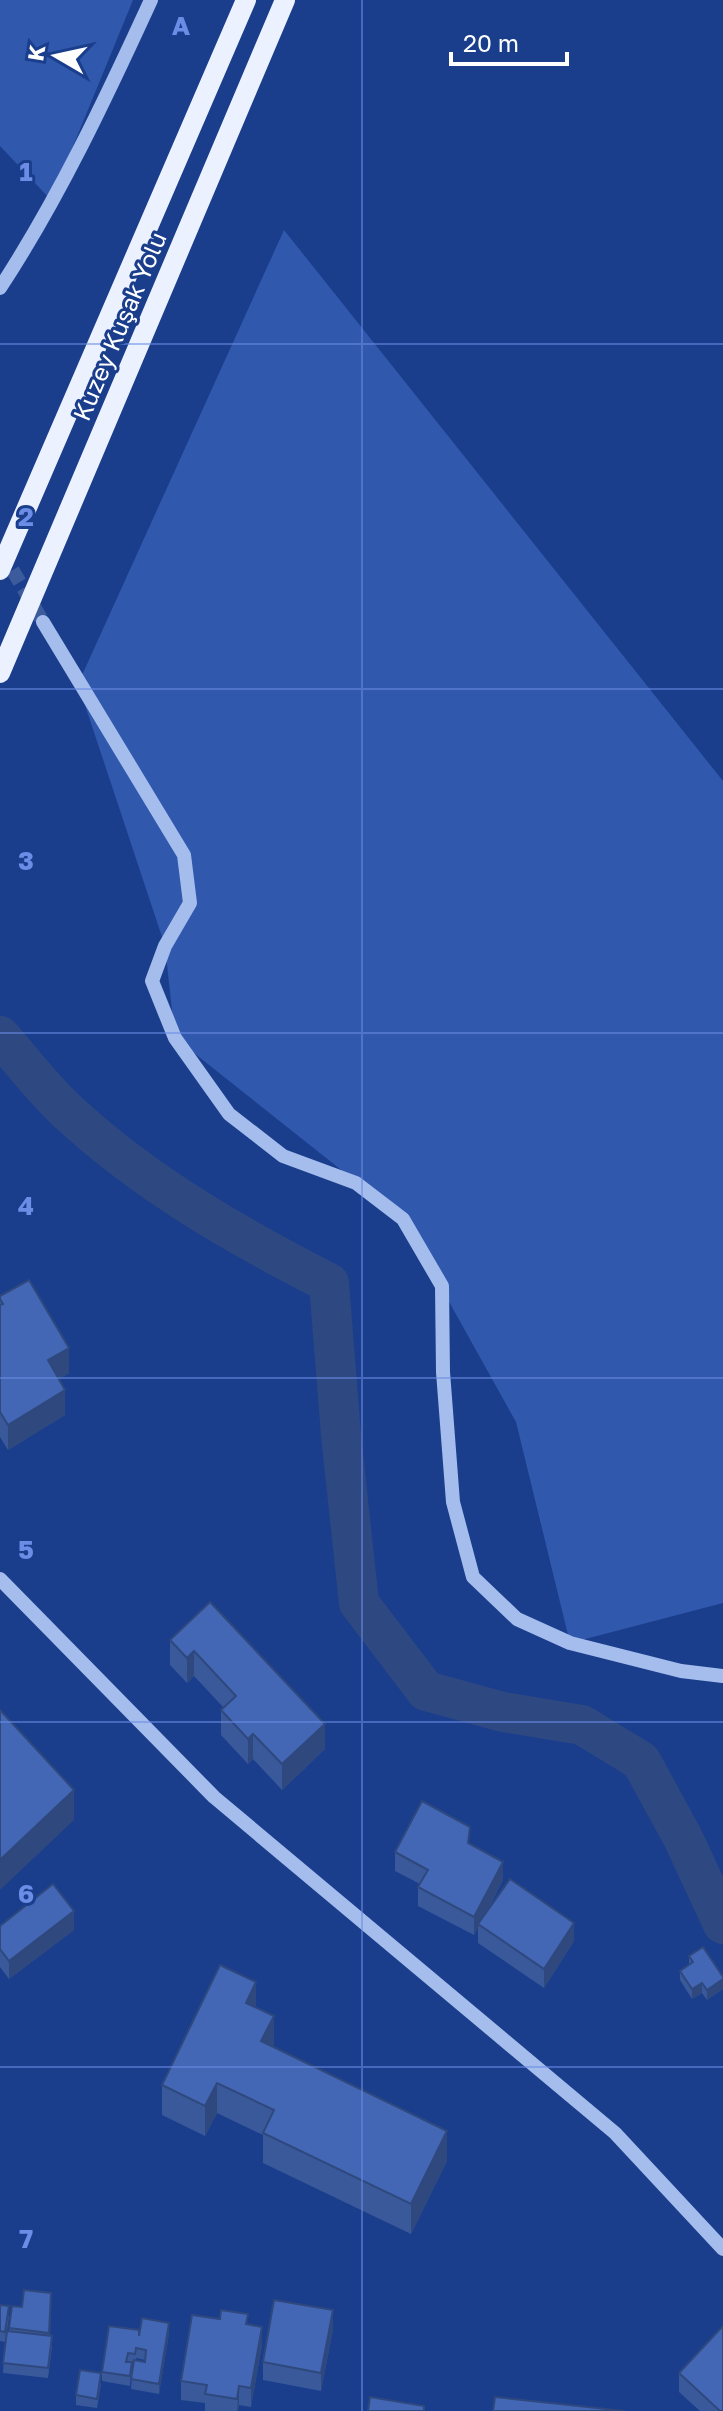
<svg xmlns="http://www.w3.org/2000/svg" width="723" height="2411" viewBox="0 0 723 2411" font-family="'Golos Text',sans-serif">
	<rect width="100%" height="100%" fill="#1a3e8c"/>
	<g fill="#3058ac">
		<path d="M 0,0 L 133,0 L 51,200 L 0,146 Z"/>
		<path d="M 284,230 L 723,781 L 723,1603 L 570,1643 L 516,1422 L 403,1219 L 175,1038 L 165,946 L 78,684 Z"/>
	</g>
	<g fill="none" stroke-linecap="round" stroke-linejoin="round">
		<path stroke="#2e4882" stroke-width="40" d="M 0,1036 C 23,1062 44,1090 69,1113 C 146,1184 237,1236 329,1283 L 341,1435 L 359,1603 L 426,1691 L 503,1712 L 582,1725 L 641,1761 L 683,1838 L 723,1924"/>
		<path stroke="#3c5b9d" stroke-width="14" stroke-dasharray="14 7" stroke-linecap="butt" d="M 2,552 L 43,622"/>
		<g stroke="#a5bded" stroke-width="14">
			<path d="M 0,288 C 59,198 106,98 151,0"/>
			<path d="M 43,622 L 184,855 L 190,903 L 165,946 L 152,981 L 175,1038 L 229,1114 L 283,1156 L 356,1183 L 403,1219 L 442,1286 L 443,1372 L 453,1502 L 473,1577 L 517,1619 L 570,1643 L 681,1671 L 723,1676"/>
			<path d="M 0,1579 L 214,1797 L 615,2133 L 723,2249"/>
		</g>
		<g stroke="#ecf1ff" stroke-width="20">
			<path d="M 0,570 L 246,0"/>
			<path d="M 0,673 L 285,0"/>
		</g>
	</g>
	<g fill="#3a599b" fill-rule="evenodd">
		<path d="M 0,1296 L 69,1373 L 59,1379 L 65,1415 L 8,1450 L 0,1437 Z"/>
		<path d="M 210,1602 L 325,1749 L 282,1790 L 253,1759 L 248,1764 L 221,1735 L 221,1710 L 223,1707 L 194,1676 L 187,1683 L 170,1665 L 170,1640 Z"/>
		<path d="M 470,1844 L 503,1880 L 484,1917 L 574,1941 L 544,1988 L 478,1943 L 478,1927 L 474,1935 L 418,1906 L 418,1887 L 420,1884 L 395,1871 L 395,1852 Z"/>
		<path d="M 0,1926 L 74,1930 L 9,1979 L 0,1967 Z"/>
		<path d="M 689,1956 L 723,1977 L 723,1989 L 707,2000 L 702,1993 L 692,1999 L 680,1980 L 680,1971 L 689,1965 Z"/>
		<path d="M 256,2008 L 273,2047 L 447,2161 L 411,2234 L 263,2163 L 263,2135 L 217,2113 L 205,2136 L 162,2115 L 162,2085 Z"/>
		<path d="M 51,2293 L 50,2336 L 52,2346 L 48,2378 L 3,2373 L 5,2342 L 0,2341 L 0,2305 L 9,2316 L 7,2331 L 9,2331 L 12,2306 L 22,2307 Z"/>
		<path d="M 248,2325 L 262,2345 L 251,2407 L 239,2405 L 238,2411 L 205,2411 L 205,2403 L 181,2400 L 181,2381 Z"/>
		<path d="M 333,2329 L 321,2391 L 263,2380 L 263,2362 Z"/>
		<path d="M 169,2333 L 159,2394 L 131,2389 L 133,2364 L 132,2364 L 130,2386 L 102,2381 L 102,2372 L 139,2336 ZM 136,2358 L 145,2360 L 145,2362 L 136,2361 Z"/>
		<path d="M 679,2373 L 723,2411 L 700,2411 L 679,2392 Z"/>
		<path d="M 101,2383 L 97,2408 L 76,2405 L 76,2395 Z"/>
	</g>
	<g fill="#2f487e">
		<path d="M 69,1348 L 69,1373 L 48,1385 L 48,1360 Z"/>
		<path d="M 65,1390 L 65,1415 L 8,1450 L 8,1425 Z"/>
		<path d="M 194,1651 L 194,1676 L 187,1683 L 187,1658 Z"/>
		<path d="M 325,1724 L 325,1749 L 282,1790 L 282,1764 Z"/>
		<path d="M 253,1734 L 253,1759 L 248,1764 L 248,1739 Z"/>
		<path d="M 74,1790 L 74,1820 L 0,1890 L 0,1860 Z"/>
		<path d="M 503,1862 L 503,1880 L 474,1935 L 474,1917 Z"/>
		<path d="M 74,1911 L 74,1930 L 9,1979 L 9,1961 Z"/>
		<path d="M 574,1923 L 574,1941 L 544,1988 L 544,1969 Z"/>
		<path d="M 723,1979 L 723,1989 L 707,2000 L 707,1990 Z"/>
		<path d="M 256,1982 L 256,2012 L 246,2003 Z"/>
		<path d="M 702,1983 L 702,1993 L 692,1999 L 692,1989 Z"/>
		<path d="M 274,2016 L 274,2046 L 261,2041 Z"/>
		<path d="M 217,2083 L 217,2113 L 205,2136 L 205,2106 Z"/>
		<path d="M 447,2131 L 447,2161 L 411,2234 L 411,2204 Z"/>
		<path d="M 333,2310 L 333,2329 L 321,2391 L 321,2373 Z"/>
		<path d="M 169,2323 L 169,2333 L 159,2394 L 159,2384 Z"/>
		<path d="M 262,2327 L 262,2345 L 251,2407 L 251,2388 Z"/>
		<path d="M 239,2386 L 239,2405 L 238,2411 L 237,2411 Z"/>
	</g>
	<g fill="#4367b4" stroke="#2f487e" stroke-width="2">
		<path d="M 29,1280 L 69,1348 L 48,1360 L 65,1390 L 8,1425 L 0,1412 L 0,1305 L 3,1304 L 0,1299 L 0,1296 Z"/>
		<path d="M 210,1602 L 325,1724 L 282,1764 L 253,1734 L 248,1739 L 221,1710 L 236,1696 L 194,1651 L 187,1658 L 170,1640 Z"/>
		<path d="M 0,1710 L 74,1790 L 0,1860 Z"/>
		<path d="M 422,1801 L 470,1827 L 468,1843 L 503,1862 L 474,1917 L 418,1887 L 428,1870 L 395,1852 Z"/>
		<path d="M 510,1879 L 574,1923 L 544,1969 L 478,1924 Z"/>
		<path d="M 53,1884 L 74,1911 L 9,1961 L 0,1949 L 0,1926 Z"/>
		<path d="M 703,1947 L 723,1977 L 723,1979 L 707,1990 L 702,1983 L 692,1989 L 680,1971 L 693,1962 L 689,1956 Z"/>
		<path d="M 220,1965 L 256,1982 L 246,2003 L 274,2016 L 261,2041 L 447,2131 L 411,2204 L 263,2133 L 274,2110 L 217,2083 L 205,2106 L 162,2085 Z"/>
		<path d="M 24,2290 L 51,2293 L 49,2333 L 9,2328 L 12,2306 L 22,2307 Z"/>
		<path d="M 274,2300 L 333,2310 L 321,2373 L 263,2362 Z"/>
		<path d="M 0,2305 L 9,2306 L 5,2332 L 0,2331 Z"/>
		<path d="M 221,2310 L 248,2314 L 246,2324 L 262,2327 L 251,2388 L 239,2386 L 237,2399 L 205,2394 L 207,2385 L 181,2381 L 192,2315 L 220,2319 Z"/>
		<path d="M 142,2318 L 169,2323 L 159,2384 L 131,2379 L 134,2360 L 145,2362 L 146,2350 L 136,2348 L 135,2354 L 128,2353 L 126,2362 L 132,2362 L 130,2376 L 102,2372 L 109,2326 L 139,2330 L 139,2336 Z"/>
		<path d="M 722,2327 L 723,2329 L 723,2411 L 720,2411 L 679,2373 Z"/>
		<path d="M 7,2331 L 52,2336 L 48,2368 L 3,2363 Z"/>
		<path d="M 80,2370 L 101,2373 L 97,2399 L 76,2395 Z"/>
		<path d="M 370,2397 L 424,2406 L 424,2411 L 368,2411 Z"/>
		<path d="M 495,2397 L 625,2411 L 493,2411 Z"/>
	</g>
	<path fill="none" stroke="#6c8ce6" stroke-width="2" stroke-opacity="0.55" d="M 362,0 L 362,2411M 0,344 L 723,344M 0,689 L 723,689M 0,1033 L 723,1033M 0,1378 L 723,1378M 0,1722 L 723,1722M 0,2067 L 723,2067"/>
	<g text-anchor="middle" dominant-baseline="central" stroke-width="6" stroke-linejoin="round" paint-order="stroke">
		<g font-size="24" fill="#fff" stroke="#1a3e8c">
			<text transform="translate(119 326) rotate(-67)">Kuzey Kuşak Yolu</text>
		</g>
	</g>
	<g font-size="26" text-anchor="middle" font-weight="bold" fill="#6c8ce6" stroke="#1a3e8c" stroke-width="6" stroke-linejoin="round" paint-order="stroke">
		<text x="181" y="35">A</text>
		<text x="26" y="181">1</text>
		<text x="26" y="526">2</text>
		<text x="26" y="870">3</text>
		<text x="26" y="1215">4</text>
		<text x="26" y="1559">5</text>
		<text x="26" y="1903">6</text>
		<text x="26" y="2248">7</text>
	</g>
	<g transform="translate(56 56) rotate(279)" stroke="#1a3e8c" stroke-width="6" paint-order="stroke">
	<path d="M0-6L14 30L0 20L-14 30Z" fill="#ffffff"/>
	<text y="-12" font-size="22" font-weight="bold" text-anchor="middle" fill="#ffffff">K</text>
	</g>
	<path d="M451 52v12h116v-12" fill="none" stroke="#ffffff" stroke-width="4"/>
	<text x="463" y="52" font-size="24" fill="#ffffff" stroke="#1a3e8c" stroke-width="6" paint-order="stroke">20 m</text>
</svg>
